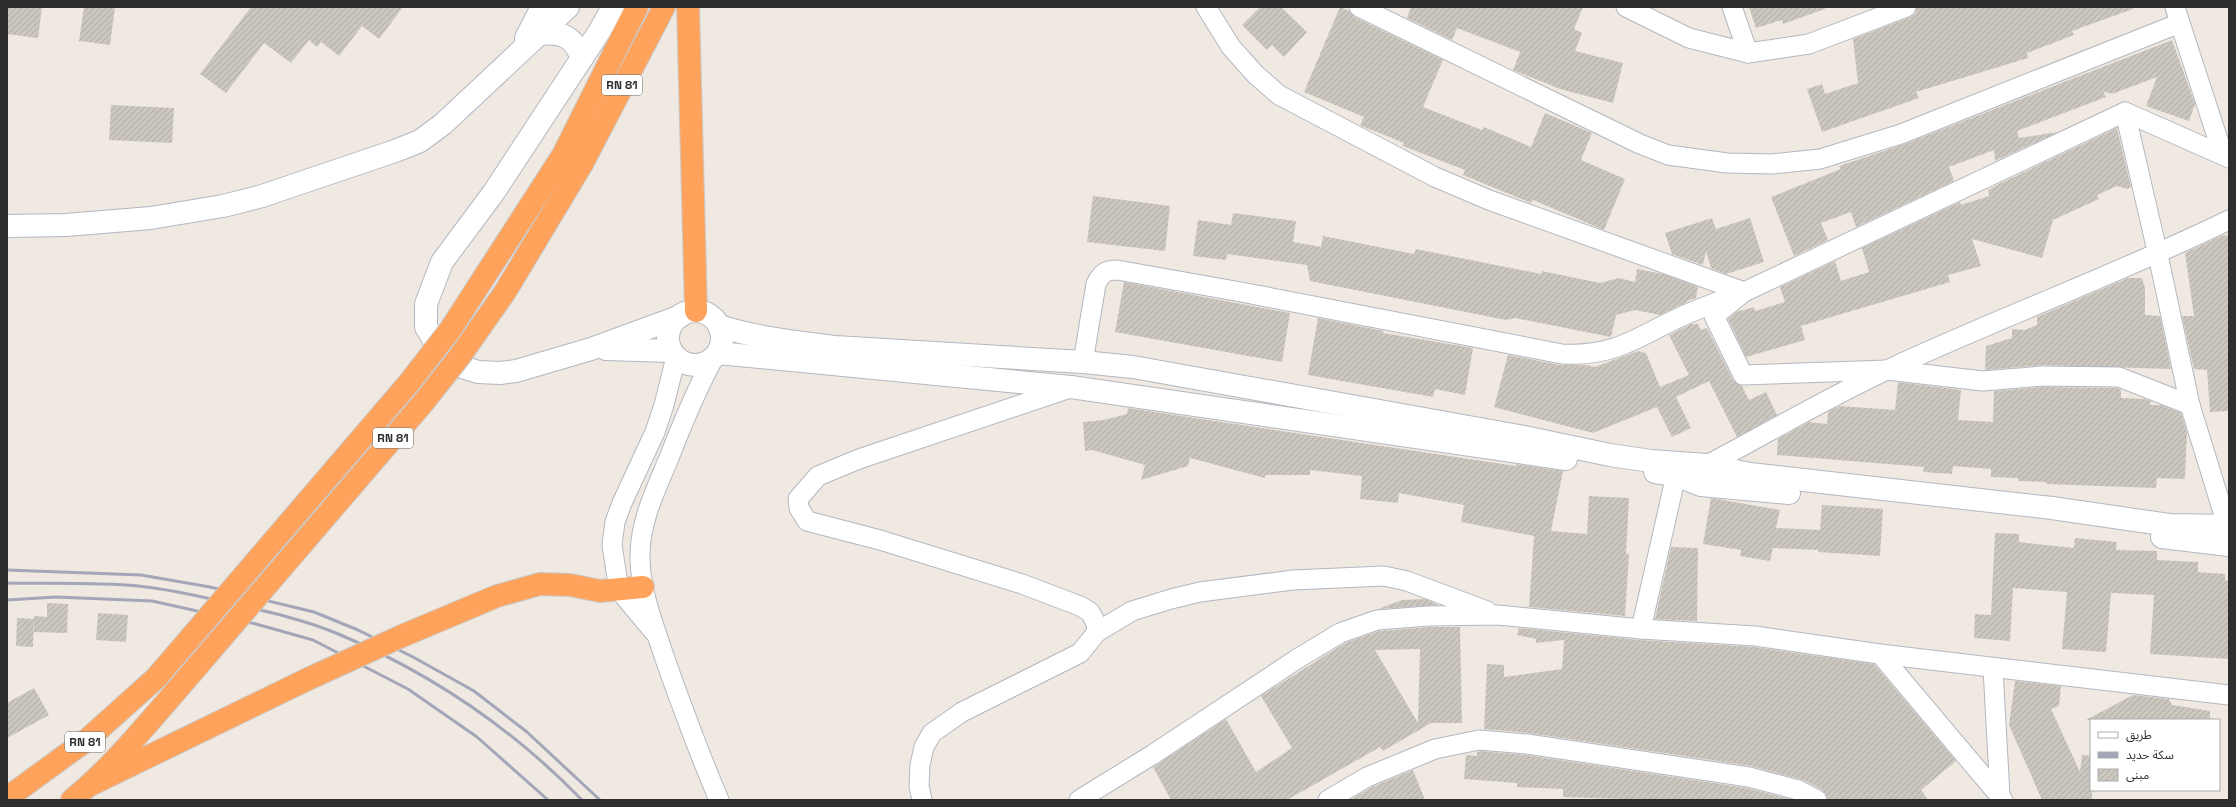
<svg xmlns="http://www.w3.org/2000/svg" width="2236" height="807" viewBox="0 0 2236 807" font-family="'Space Grotesk','Noto Sans Arabic',sans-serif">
	<defs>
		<pattern id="building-hatch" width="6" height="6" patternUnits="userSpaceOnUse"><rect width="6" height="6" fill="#cbc7bf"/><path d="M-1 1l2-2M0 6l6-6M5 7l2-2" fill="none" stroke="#afaba4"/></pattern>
	</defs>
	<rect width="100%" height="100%" fill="#efe9e1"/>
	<g fill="url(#building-hatch)" fill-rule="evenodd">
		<path d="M 7,7 L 42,7 L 38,38 L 7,34 Z"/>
		<path d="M 84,7 L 115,7 L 110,45 L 79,41 Z"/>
		<path d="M 251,7 L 403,7 L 379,39 L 362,26 L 339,56 L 321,42 L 317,47 L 309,40 L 291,63 L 264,43 L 226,93 L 200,74 Z"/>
		<path d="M 1260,7 L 1281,7 L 1307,32 L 1284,57 L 1272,45 L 1267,50 L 1242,25 Z"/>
		<path d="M 1340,7 L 1349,11 L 1354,17 L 1443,60 L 1423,107 L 1482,130 L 1484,127 L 1531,147 L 1545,113 L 1592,133 L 1581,160 L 1625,179 L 1604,230 L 1533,200 L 1531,203 L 1463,175 L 1465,170 L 1403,146 L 1404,143 L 1362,126 L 1360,125 L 1364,117 L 1304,92 Z"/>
		<path d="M 1411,7 L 1583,7 L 1574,29 L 1582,33 L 1575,51 L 1623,63 L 1613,103 L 1560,89 L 1513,70 L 1520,52 L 1457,28 L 1452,40 L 1407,18 Z"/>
		<path d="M 1749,7 L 1825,7 L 1825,9 L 1783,24 L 1782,20 L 1756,28 Z"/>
		<path d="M 1917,7 L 2133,7 L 2133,9 L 2072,31 L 2074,35 L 2027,53 L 2028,58 L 1916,92 L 1919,98 L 1822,132 L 1807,89 L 1822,84 L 1825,94 L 1858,83 L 1853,39 L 1910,17 L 1915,14 Z"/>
		<path d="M 2172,40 L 2195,104 L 2189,121 L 2146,106 L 2157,77 L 2112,94 L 2103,91 L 2106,97 L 2017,131 L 2019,138 L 2058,132 L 1995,161 L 1994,150 L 1949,167 L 1954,181 L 1856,227 L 1851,212 L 1821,223 L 1828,240 L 1794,256 L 1771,197 L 1841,169 L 1839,166 L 1905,144 Z"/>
		<path d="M 111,105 L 174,108 L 172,143 L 109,140 Z"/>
		<path d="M 2117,128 L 2131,187 L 2127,189 L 2117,186 L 2097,195 L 2099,199 L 2053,220 L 2042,258 L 1972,239 L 1981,266 L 1948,275 L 1950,282 L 1801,326 L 1805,340 L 1746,357 L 1728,319 L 1736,312 L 1754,307 L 1755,311 L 1785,302 L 1780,287 L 1835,261 L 1841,281 L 1869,272 L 1862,248 L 1960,202 L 1961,205 L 1989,196 L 1988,190 L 1999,184 Z"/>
		<path d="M 1093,196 L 1170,206 L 1165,251 L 1087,242 Z"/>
		<path d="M 1233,213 L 1296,221 L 1293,242 L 1321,247 L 1323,236 L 1414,254 L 1416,249 L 1541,274 L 1542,271 L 1600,283 L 1619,278 L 1635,282 L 1637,269 L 1663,274 L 1698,287 L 1696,298 L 1687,301 L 1687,302 L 1660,315 L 1635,310 L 1616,315 L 1611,337 L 1515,318 L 1506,320 L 1310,281 L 1307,265 L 1227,254 L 1226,260 L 1193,256 L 1198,220 L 1231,225 Z"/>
		<path d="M 1712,218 L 1716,229 L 1750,218 L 1764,262 L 1726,274 L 1711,268 L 1706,251 L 1703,265 L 1672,254 L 1665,233 Z"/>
		<path d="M 2229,235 L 2229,411 L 2210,412 L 2207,370 L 2194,369 L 2182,316 L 2194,316 L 2185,253 L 2221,236 Z"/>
		<path d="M 2128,278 L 2142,278 L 2145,288 L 2145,315 L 2160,316 L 2171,369 L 2042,365 L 1985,370 L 1986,346 L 2012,338 L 2012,329 L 2025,330 L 2037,325 L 2037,317 Z"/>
		<path d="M 1124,282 L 1290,313 L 1282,362 L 1115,332 Z"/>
		<path d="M 1318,318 L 1384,331 L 1383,333 L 1473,348 L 1465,395 L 1435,389 L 1433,397 L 1308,375 Z"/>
		<path d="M 1691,324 L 1698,324 L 1701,330 L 1707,328 L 1733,380 L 1742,386 L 1749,400 L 1766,392 L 1777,415 L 1737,437 L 1709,381 L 1676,397 L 1691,428 L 1672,437 L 1657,407 L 1593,433 L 1494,407 L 1508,355 L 1560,365 L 1586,365 L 1595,367 L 1638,351 L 1646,353 L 1660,387 L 1689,375 L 1669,335 Z"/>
		<path d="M 1898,382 L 1961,390 L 1958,420 L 1993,422 L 1994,391 L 2042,387 L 2117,388 L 2121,390 L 2121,398 L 2144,399 L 2151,401 L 2150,405 L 2161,405 L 2181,413 L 2187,432 L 2185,479 L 2157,478 L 2156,488 L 2046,484 L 2046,482 L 2018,481 L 2018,478 L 1991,477 L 1991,469 L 1953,466 L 1952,474 L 1923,472 L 1924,467 L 1777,455 L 1778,439 L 1809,422 L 1827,424 L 1828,412 L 1840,406 L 1895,410 Z"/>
		<path d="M 1128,408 L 1516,466 L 1516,464 L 1563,471 L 1551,531 L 1587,534 L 1589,496 L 1629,498 L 1626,554 L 1629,554 L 1625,616 L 1529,607 L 1534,536 L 1461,522 L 1464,505 L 1399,493 L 1398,503 L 1360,499 L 1362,476 L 1310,470 L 1310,475 L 1265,475 L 1265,478 L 1190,458 L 1188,466 L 1141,480 L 1145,465 L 1092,450 L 1085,451 L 1083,422 L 1104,420 L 1127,414 Z"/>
		<path d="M 1711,498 L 1780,510 L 1776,528 L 1820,530 L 1822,505 L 1883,509 L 1880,556 L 1818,552 L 1819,550 L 1773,548 L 1770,561 L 1740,556 L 1741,550 L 1703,544 Z"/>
		<path d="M 1995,533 L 2019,534 L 2019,542 L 2074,548 L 2075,538 L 2117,542 L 2116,550 L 2157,551 L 2157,560 L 2198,562 L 2198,572 L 2225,574 L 2225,580 L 2229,581 L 2229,659 L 2150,654 L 2154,595 L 2111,593 L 2106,652 L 2062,649 L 2067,592 L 2013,588 L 2010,641 L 1974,638 L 1975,614 L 1991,615 Z"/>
		<path d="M 1671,547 L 1698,548 L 1697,621 L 1655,619 Z"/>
		<path d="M 1425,599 L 1439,605 L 1378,609 L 1402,600 Z"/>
		<path d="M 47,603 L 68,604 L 67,633 L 34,632 L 34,616 L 47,617 Z"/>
		<path d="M 98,613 L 128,615 L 126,642 L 96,640 Z"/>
		<path d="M 17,618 L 34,619 L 33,647 L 16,646 Z"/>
		<path d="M 1429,627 L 1460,627 L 1462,723 L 1431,723 L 1383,751 L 1380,747 L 1287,800 L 1171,800 L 1153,767 L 1226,719 L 1256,772 L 1292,748 L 1261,696 L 1345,643 L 1379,631 ZM 1420,649 L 1418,723 L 1375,650 Z"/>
		<path d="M 1519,628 L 1640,640 L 1754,647 L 1874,664 L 1956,761 L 1921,790 L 1928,800 L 1828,800 L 1822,790 L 1803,780 L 1751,766 L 1529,733 L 1484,729 L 1487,664 L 1504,665 L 1504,677 L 1562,669 L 1564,640 L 1536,643 L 1536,639 L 1517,635 Z"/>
		<path d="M 2015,681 L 2061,686 L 2059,706 L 2051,709 L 2080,772 L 2082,755 L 2091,756 L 2092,800 L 2042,800 L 2009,725 Z"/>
		<path d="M 34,688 L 49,715 L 7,738 L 7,703 Z"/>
		<path d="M 2133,695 L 2169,699 L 2172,705 L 2210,711 L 2210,720 L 2086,720 Z"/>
		<path d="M 1480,751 L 1526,755 L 1747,788 L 1793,800 L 1650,800 L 1563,797 L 1563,789 L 1517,787 L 1517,783 L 1464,779 L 1466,755 L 1477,756 L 1477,752 Z"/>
		<path d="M 1413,770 L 1425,800 L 1350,800 L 1372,787 Z"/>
	</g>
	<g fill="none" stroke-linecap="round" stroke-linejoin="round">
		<g stroke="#b4b7c1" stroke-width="21">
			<g id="street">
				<path d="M 1206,7 L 1231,47 L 1255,74 L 1279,95 L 1435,177 L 1489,200 L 1744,292 L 1714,316 L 1743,375 L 1887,370 L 1983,381 L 2042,376 L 2119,377 L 2190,405"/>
				<path d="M 1359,7 L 1640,144 L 1668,155 L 1727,163 L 1772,164 L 1820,159 L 1901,134 L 2180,23 L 2223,155"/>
				<path d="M 1626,7 L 1689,38 L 1748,53 L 1809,44 L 1906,7"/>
				<path d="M 1732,7 L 1748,53"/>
				<path d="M 2175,7 L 2180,23"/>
				<path d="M 2125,112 L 2158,255 L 2190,405 L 2227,525"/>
				<path d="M 713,359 C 696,391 682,424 669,458 C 656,489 641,519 640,553 C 639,589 654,625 665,659 C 682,707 699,753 719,800"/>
				<path d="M 1083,362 L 1096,284 C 1101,274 1105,270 1117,270 L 1241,292 L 1562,354 C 1618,357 1639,335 1687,314 C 1706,306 1725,299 1744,292 L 2125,112 L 2229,158"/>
				<path d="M 1707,465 C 1768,433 1827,398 1889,369 C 2001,317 2118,274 2229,220"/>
				<path d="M 1641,629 L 1676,475"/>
				<path d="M 654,632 L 619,590 L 612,545 L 615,522 L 622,503 L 655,432 L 664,405 L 676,357"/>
				<path d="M 1097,632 L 1132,611 L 1171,599 L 1200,592 L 1293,580 L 1384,576 L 1407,581 L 1487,611"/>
				<path d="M 1880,654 L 2003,800"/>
				<path d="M 1993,668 L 2000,796"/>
				<path d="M 922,800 L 919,786 L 920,765 L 924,747 L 932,733 L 962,712 L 1080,653 L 1097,632 L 1096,623 L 1090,612 L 1080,606 L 1022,584 L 880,540 L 807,521 L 799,508 L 798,499 L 818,476 L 859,459 L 1070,388"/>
				<path d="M 1079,800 L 1152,755 L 1297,659 L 1340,633 L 1377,620 L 1428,616 L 1498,615 L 1641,629 L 1755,636 L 1880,654 L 2229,695"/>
				<path d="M 1328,800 L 1367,777 L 1435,749 L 1479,740 L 1527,744 L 1749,777 L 1798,790 L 1817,800"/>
			</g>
		</g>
		<g stroke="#b4b7c1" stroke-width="24">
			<g id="secondary">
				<path d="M 613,7 L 599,32 L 494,192 L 442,262 L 426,304 L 426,327 L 443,355 L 459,366 L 478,372 L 500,373 L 516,371 L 591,349 L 681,316"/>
				<path d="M 539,34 C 563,32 573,36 582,58"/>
				<path d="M 526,38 L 542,7"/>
				<path d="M 7,226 L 66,225 L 151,218 L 223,206 L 262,196 L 395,151 L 420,141 L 443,124 L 568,7"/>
				<circle cx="695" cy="338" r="27"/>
				<path d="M 719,326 C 756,338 797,342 835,347 L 1083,362 L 1133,367 L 1519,436 L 1610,455 L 1651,461 L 1707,465 L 1750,474 L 2052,508 L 2169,525 L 2229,526"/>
				<path d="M 606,349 L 671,351"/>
				<path d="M 718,353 L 1071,387 L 1566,459"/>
				<path d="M 1655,472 L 1676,475 L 1701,485 L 1789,493"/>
				<path d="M 2162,537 L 2229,545"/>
			</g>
		</g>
		<g stroke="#c9c9c9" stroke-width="24">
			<g id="highway">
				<path d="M 688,7 L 696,311"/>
				<path d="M 563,155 L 637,7"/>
				<path d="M 582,164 L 664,7"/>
				<path d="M 402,636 L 497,596 L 540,584 L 570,585 L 600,591 L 643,587"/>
				<path d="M 92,784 L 308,679"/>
				<path d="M 7,798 L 88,739 L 156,678"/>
				<path d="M 72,800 C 111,768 143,729 176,691"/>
			</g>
		</g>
		<use href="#street" stroke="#fff" stroke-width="19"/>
		<use href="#secondary" stroke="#fff" stroke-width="22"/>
		<use href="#highway" stroke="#ffa35c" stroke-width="22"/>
		<g stroke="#a3a6b8" stroke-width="3">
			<path d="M 7,570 L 141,575 L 210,587 L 314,612 L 358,630 L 413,657 L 474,691 L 527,732 L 600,800"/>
			<path d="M 7,583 C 50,584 95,582 138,586 C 168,589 199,596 229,603 C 265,611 302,619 336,633 C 429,672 512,728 582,800"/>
			<path d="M 7,600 L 56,597 L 152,601 L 256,624 L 313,640 L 408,689 L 477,737 L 548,800"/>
		</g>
		<g stroke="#c9c9c9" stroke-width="24" stroke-linecap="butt">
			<g id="highway-bridge">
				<path d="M 156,678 L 408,384 L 450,330 L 563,155"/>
				<path d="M 308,679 L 402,636"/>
				<path d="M 176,691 L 423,403 L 460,356 L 505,292 L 582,164"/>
			</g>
		</g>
		<use href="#highway-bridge" stroke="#ffa35c" stroke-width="22"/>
	</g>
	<g text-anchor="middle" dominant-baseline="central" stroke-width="3" stroke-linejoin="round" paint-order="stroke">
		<g fill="#fff" stroke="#6d6d6d" stroke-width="1">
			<rect x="602" y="75" width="40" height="20" rx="3"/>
			<rect x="373" y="428" width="40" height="20" rx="3"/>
			<rect x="65" y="732" width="40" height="20" rx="3"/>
		</g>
		<g font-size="12" font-weight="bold" fill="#2e2e2e">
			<text x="622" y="85">RN 81</text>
			<text x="393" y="438">RN 81</text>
			<text x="85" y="742">RN 81</text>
		</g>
	</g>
	<rect width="2236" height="807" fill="none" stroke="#2e2e2e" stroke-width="16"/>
	<rect x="2090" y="719" width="130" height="72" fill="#ffffff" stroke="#ababab"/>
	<rect x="2098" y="732" width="20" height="6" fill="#ffffff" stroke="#ababab"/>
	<text x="2126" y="739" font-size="12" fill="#2e2e2e">طريق</text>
	<rect x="2098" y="752" width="20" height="6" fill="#a3a6b8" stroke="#ababab"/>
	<text x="2126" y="759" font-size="12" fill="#2e2e2e">سكة حديد</text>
	<rect x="2098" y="769" width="20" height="12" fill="url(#building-hatch)" stroke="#ababab"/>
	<text x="2126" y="779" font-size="12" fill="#2e2e2e">مبنى</text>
</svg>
